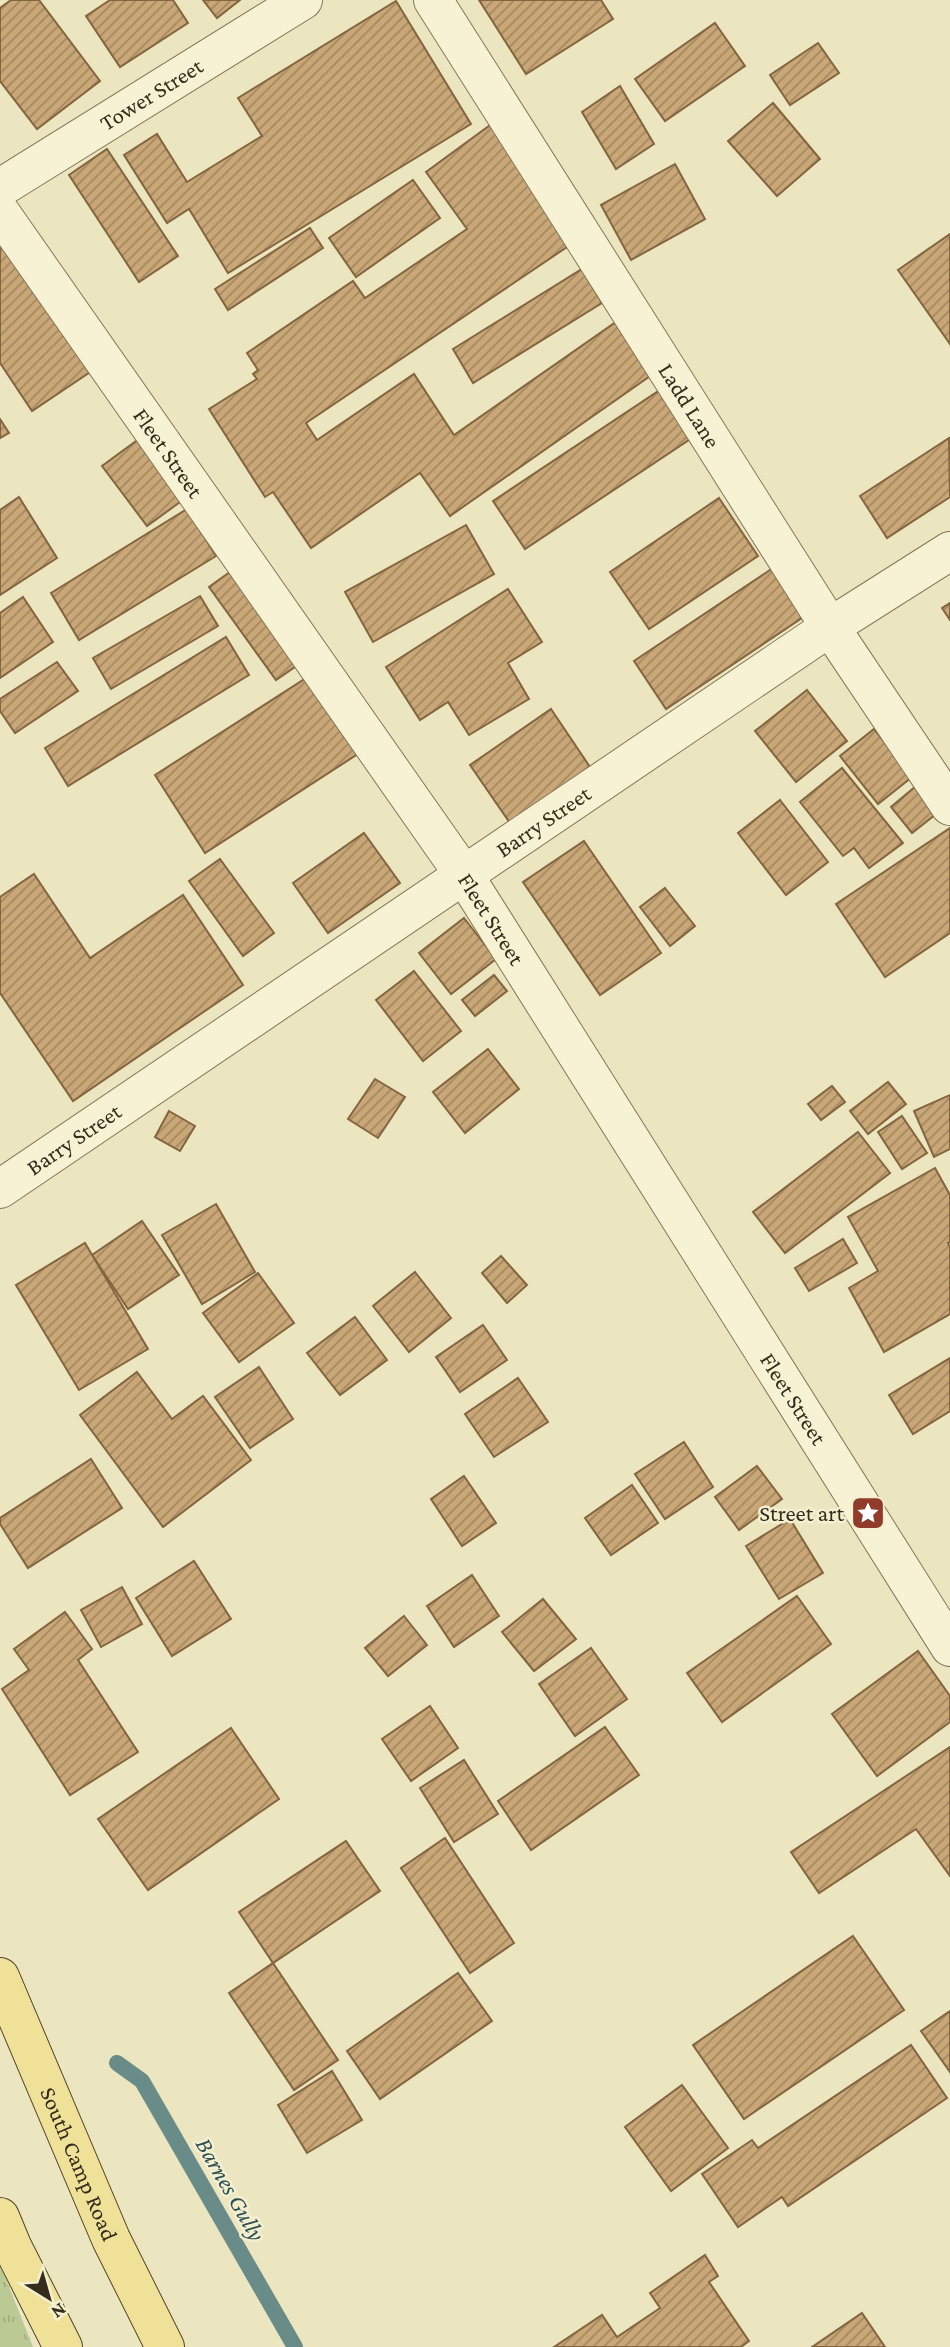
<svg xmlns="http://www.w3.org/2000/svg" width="950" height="2347" viewBox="0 0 950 2347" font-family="'Crimson Pro',serif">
	<defs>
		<pattern id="grass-tufts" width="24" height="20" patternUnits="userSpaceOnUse" patternTransform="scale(1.75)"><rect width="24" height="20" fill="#bbca95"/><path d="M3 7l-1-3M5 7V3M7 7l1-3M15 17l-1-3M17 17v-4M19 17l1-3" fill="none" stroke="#a1ae80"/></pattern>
		<pattern id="building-hatch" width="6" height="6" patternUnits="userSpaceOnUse" patternTransform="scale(1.75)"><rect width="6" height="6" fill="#c9a777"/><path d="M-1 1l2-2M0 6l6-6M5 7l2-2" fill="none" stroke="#a48861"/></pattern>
	</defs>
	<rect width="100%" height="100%" fill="#ece6c0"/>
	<path fill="url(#grass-tufts)" d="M 0,2264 L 33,2347 L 0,2347 Z"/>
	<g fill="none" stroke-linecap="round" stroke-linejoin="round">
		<path stroke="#6a8c89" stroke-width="16" d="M 117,2063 L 142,2081 L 295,2347"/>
	</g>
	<g fill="url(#building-hatch)" stroke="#83653f" stroke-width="2">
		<path d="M 11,0 L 39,0 L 100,81 L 37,129 L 0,81 L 0,8 Z"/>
		<path d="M 110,0 L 173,0 L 188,23 L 120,67 L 86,16 Z"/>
		<path d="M 203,0 L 240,0 L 217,18 Z"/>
		<path d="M 479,0 L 601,0 L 613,19 L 526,74 Z"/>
		<path d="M 396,1 L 471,124 L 228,273 L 189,209 L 167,223 L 124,155 L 157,134 L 187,182 L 262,136 L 238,98 Z"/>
		<path d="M 715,23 L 745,66 L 665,121 L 635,79 Z"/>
		<path d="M 818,43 L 839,73 L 790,105 L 770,75 Z"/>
		<path d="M 620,86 L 654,144 L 616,169 L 582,112 Z"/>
		<path d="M 773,103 L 820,159 L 777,196 L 728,141 Z"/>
		<path d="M 493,123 L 576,241 L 306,423 L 317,440 L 414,374 L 454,435 L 626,315 L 663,367 L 450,516 L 420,473 L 311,548 L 273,492 L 265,497 L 209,409 L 257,379 L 253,374 L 258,370 L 247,353 L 353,281 L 365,298 L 467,229 L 426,172 Z"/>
		<path d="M 107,149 L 178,256 L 139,282 L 69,175 Z"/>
		<path d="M 675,164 L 705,219 L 631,260 L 601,205 Z"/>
		<path d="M 413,180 L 440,218 L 356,277 L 329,238 Z"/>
		<path d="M 310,228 L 323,248 L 228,310 L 215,289 Z"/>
		<path d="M 0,229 L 111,358 L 32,411 L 0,363 Z"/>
		<path d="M 950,234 L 950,344 L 898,270 Z"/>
		<path d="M 582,269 L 602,303 L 473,383 L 453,349 Z"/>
		<path d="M 669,384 L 701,432 L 525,549 L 493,501 Z"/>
		<path d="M 0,419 L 9,433 L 0,438 Z"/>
		<path d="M 143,436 L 187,497 L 147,526 L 102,466 Z"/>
		<path d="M 949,438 L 950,497 L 887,538 L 860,496 Z"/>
		<path d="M 19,497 L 57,558 L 0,595 L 0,510 Z"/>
		<path d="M 719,498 L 758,556 L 649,629 L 610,572 Z"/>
		<path d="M 187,509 L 216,556 L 79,640 L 51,593 Z"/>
		<path d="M 466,525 L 494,574 L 373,642 L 345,592 Z"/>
		<path d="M 779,564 L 811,612 L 666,709 L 634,661 Z"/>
		<path d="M 237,567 L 305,660 L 276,680 L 209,587 Z"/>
		<path d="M 508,589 L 542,642 L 508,663 L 529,699 L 469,735 L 448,702 L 420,720 L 386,667 Z"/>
		<path d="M 200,596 L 218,626 L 111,689 L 93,658 Z"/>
		<path d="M 23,597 L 53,642 L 0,678 L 0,613 Z"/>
		<path d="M 950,603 L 950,620 L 942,608 Z"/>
		<path d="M 226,637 L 249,675 L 68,786 L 45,748 Z"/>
		<path d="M 57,662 L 78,691 L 15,733 L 0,711 L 0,699 Z"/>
		<path d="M 314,673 L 364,750 L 205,853 L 155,775 Z"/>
		<path d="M 807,690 L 847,741 L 796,782 L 755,731 Z"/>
		<path d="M 551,709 L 590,767 L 510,823 L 470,765 Z"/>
		<path d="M 874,729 L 912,777 L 878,804 L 840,756 Z"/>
		<path d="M 842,768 L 903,843 L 869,868 L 854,848 L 843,856 L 800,802 Z"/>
		<path d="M 928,776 L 950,803 L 912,833 L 891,807 Z"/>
		<path d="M 780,800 L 828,862 L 786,895 L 738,833 Z"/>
		<path d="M 950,828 L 950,933 L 885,977 L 836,904 Z"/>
		<path d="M 364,833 L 400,883 L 328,933 L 293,883 Z"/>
		<path d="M 584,841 L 661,953 L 600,995 L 523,882 Z"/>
		<path d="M 220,859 L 274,933 L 243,956 L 189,881 Z"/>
		<path d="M 34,874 L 90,958 L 183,895 L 243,985 L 73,1101 L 0,993 L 0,897 Z"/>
		<path d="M 665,888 L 695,926 L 670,946 L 640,907 Z"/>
		<path d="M 464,918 L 496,959 L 451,994 L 419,953 Z"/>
		<path d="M 414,971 L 461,1031 L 423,1061 L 376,1000 Z"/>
		<path d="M 494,975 L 507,991 L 475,1016 L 462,1000 Z"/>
		<path d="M 488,1049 L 519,1089 L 465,1133 L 433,1092 Z"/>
		<path d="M 375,1079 L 405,1097 L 378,1138 L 348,1119 Z"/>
		<path d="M 888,1082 L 906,1104 L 868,1134 L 850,1111 Z"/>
		<path d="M 832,1086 L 845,1102 L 821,1120 L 808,1104 Z"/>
		<path d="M 950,1095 L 950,1149 L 934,1157 L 914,1111 Z"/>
		<path d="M 169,1111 L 195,1126 L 180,1151 L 155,1137 Z"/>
		<path d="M 902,1116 L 927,1153 L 902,1169 L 878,1132 Z"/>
		<path d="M 858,1132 L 890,1173 L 785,1253 L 753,1212 Z"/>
		<path d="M 935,1168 L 950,1195 L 950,1242 L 948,1243 L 950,1247 L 950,1314 L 884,1352 L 849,1288 L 878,1271 L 848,1217 Z"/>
		<path d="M 216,1204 L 255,1272 L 202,1304 L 162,1235 Z"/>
		<path d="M 142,1221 L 179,1275 L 128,1309 L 92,1255 Z"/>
		<path d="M 843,1239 L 857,1263 L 809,1291 L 795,1268 Z"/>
		<path d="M 85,1243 L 148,1349 L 79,1390 L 16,1285 Z"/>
		<path d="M 501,1256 L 527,1285 L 507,1303 L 482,1273 Z"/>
		<path d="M 415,1272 L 451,1318 L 409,1352 L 373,1306 Z"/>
		<path d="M 258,1273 L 294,1323 L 239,1362 L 203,1313 Z"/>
		<path d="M 355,1317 L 387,1360 L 340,1395 L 307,1353 Z"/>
		<path d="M 483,1325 L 507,1360 L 460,1392 L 436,1357 Z"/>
		<path d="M 950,1358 L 950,1411 L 913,1434 L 889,1395 Z"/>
		<path d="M 259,1367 L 293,1419 L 250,1448 L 215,1397 Z"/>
		<path d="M 137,1372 L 172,1419 L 203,1396 L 251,1460 L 163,1527 L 80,1415 Z"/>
		<path d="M 518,1378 L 548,1422 L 494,1457 L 465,1414 Z"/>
		<path d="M 684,1442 L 713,1487 L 665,1519 L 635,1474 Z"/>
		<path d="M 91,1459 L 122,1508 L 28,1568 L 0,1524 L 0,1518 Z"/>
		<path d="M 757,1466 L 782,1499 L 739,1530 L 715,1497 Z"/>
		<path d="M 464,1476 L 496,1523 L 462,1546 L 431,1499 Z"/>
		<path d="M 632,1485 L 658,1523 L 611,1555 L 585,1518 Z"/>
		<path d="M 790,1519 L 823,1573 L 779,1599 L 746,1546 Z"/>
		<path d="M 194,1561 L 231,1619 L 172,1656 L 136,1598 Z"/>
		<path d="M 472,1575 L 499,1616 L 454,1647 L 427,1606 Z"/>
		<path d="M 122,1587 L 142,1624 L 101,1647 L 81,1610 Z"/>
		<path d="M 797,1596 L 831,1644 L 722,1722 L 687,1673 Z"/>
		<path d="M 543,1599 L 576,1639 L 534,1671 L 502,1632 Z"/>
		<path d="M 65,1612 L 92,1649 L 78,1660 L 138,1752 L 70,1795 L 2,1689 L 29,1670 L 14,1649 Z"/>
		<path d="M 404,1616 L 427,1645 L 388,1676 L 365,1648 Z"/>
		<path d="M 591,1648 L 627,1699 L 575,1736 L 539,1684 Z"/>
		<path d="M 918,1651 L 950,1696 L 950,1722 L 877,1776 L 832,1714 Z"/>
		<path d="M 430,1706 L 458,1748 L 411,1781 L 382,1739 Z"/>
		<path d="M 605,1727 L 639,1775 L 531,1850 L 498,1801 Z"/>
		<path d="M 231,1728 L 279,1799 L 148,1890 L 98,1819 Z"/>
		<path d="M 950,1747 L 950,1876 L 916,1829 L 819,1893 L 791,1852 Z"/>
		<path d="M 464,1760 L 498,1814 L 454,1842 L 420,1788 Z"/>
		<path d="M 445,1838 L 514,1943 L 470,1973 L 401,1868 Z"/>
		<path d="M 346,1841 L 380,1891 L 273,1963 L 239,1912 Z"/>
		<path d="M 853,1936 L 904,2010 L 744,2119 L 693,2045 Z"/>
		<path d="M 273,1963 L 338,2060 L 294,2090 L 229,1993 Z"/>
		<path d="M 458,1973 L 492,2021 L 380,2099 L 347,2051 Z"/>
		<path d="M 950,2011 L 950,2072 L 921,2031 Z"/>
		<path d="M 911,2045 L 947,2098 L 788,2206 L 782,2197 L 738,2227 L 702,2174 L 752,2140 L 758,2148 Z"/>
		<path d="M 332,2071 L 362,2120 L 307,2153 L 278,2105 Z"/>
		<path d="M 682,2085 L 728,2148 L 671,2191 L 625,2127 Z"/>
		<path d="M 705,2255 L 718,2276 L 709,2282 L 749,2341 L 741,2347 L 554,2347 L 602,2315 L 617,2337 L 660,2308 L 650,2293 Z"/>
		<path d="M 862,2313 L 885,2347 L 812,2347 Z"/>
	</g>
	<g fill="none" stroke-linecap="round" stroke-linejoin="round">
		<g stroke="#847759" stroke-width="40">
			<g id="street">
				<path id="s1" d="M 433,0 L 830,627 L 950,806"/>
				<path id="s2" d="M 0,188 L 303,0"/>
				<path id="s3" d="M 0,212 L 464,875 L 950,1647"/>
				<path id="s4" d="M 0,1189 L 830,627 L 950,551"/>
			</g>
		</g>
		<g stroke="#52442d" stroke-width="40">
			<g id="primary">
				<path id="s5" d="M 0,1977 L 111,2239 L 165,2347"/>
				<path d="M 0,2217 L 12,2246 L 63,2347"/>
			</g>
		</g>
		<use href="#street" stroke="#f7f2d3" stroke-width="38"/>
		<use href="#primary" stroke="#efe298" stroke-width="38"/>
	</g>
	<defs>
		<g id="sight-square" transform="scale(1.75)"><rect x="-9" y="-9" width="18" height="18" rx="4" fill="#913b2b" stroke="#f4efcf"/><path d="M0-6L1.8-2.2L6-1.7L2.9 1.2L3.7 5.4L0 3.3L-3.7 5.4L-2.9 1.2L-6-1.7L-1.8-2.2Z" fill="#fff"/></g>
	</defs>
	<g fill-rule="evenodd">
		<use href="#sight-square" x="868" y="1513"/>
	</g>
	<g text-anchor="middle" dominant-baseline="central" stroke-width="5" stroke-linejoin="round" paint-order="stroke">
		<g font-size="23" fill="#342c1d" stroke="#f4efcf">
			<text stroke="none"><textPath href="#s2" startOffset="178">Tower Street</textPath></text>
			<text stroke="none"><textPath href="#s1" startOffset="480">Ladd Lane</textPath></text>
			<text stroke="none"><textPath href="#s3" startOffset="294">Fleet Street</textPath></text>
			<text stroke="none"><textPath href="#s4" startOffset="656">Barry Street</textPath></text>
			<text stroke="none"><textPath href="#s3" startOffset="861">Fleet Street</textPath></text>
			<text stroke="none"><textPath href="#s4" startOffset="89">Barry Street</textPath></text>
			<text stroke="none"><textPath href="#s3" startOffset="1428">Fleet Street</textPath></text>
			<text stroke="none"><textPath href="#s5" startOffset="203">South Camp Road</textPath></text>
		</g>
		<g font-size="23" fill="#342c1d" stroke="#f4efcf" text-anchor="end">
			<text x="844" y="1513">Street art</text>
		</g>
		<g font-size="24" font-style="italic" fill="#2c5054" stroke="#f4efcf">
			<text transform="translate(231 2189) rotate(60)">Barnes Gully</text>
		</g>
	</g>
	<g transform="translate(49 2298) rotate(143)" stroke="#f4efcf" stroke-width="5" paint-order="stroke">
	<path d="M0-5L12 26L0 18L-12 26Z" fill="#342c1d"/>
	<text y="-10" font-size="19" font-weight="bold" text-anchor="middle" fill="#342c1d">N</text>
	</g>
</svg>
